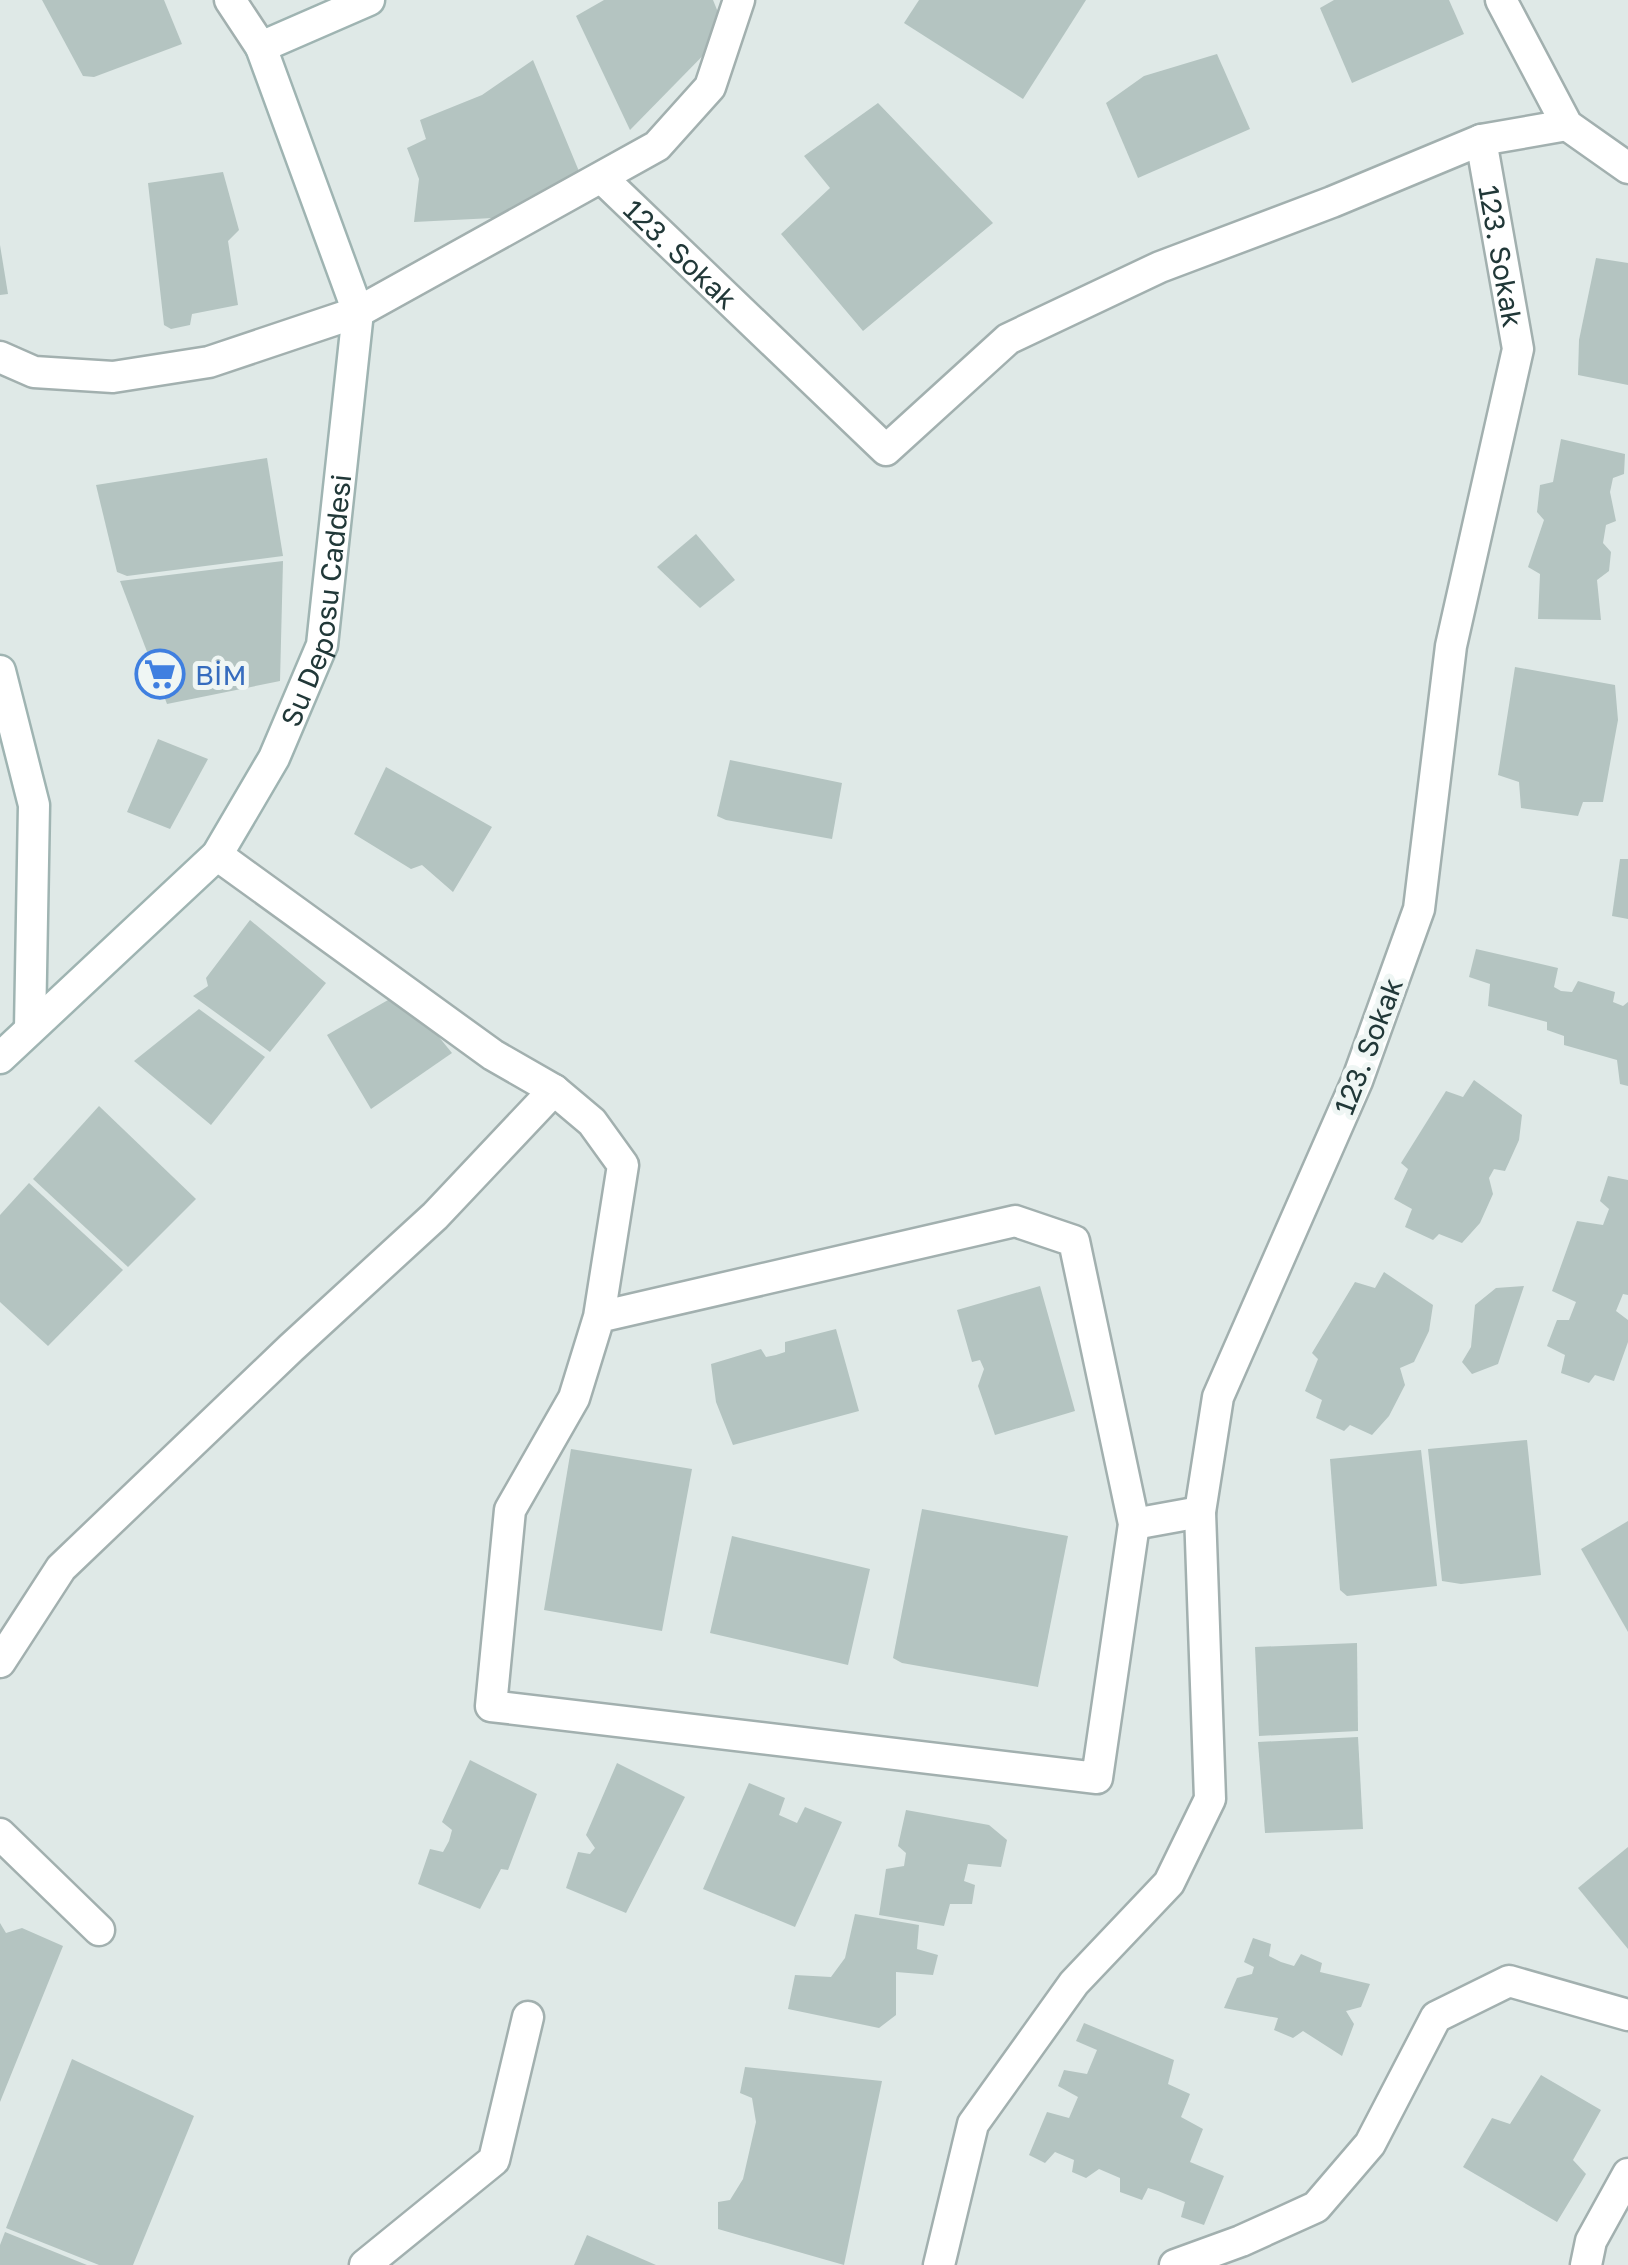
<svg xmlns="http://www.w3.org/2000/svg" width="1628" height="2265" viewBox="0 0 1628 2265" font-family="'Golos Text',sans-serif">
	<rect width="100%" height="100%" fill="#dfe9e7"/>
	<g fill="#b4c4c1">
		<path d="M 42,0 L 164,0 L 182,44 L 94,77 L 83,76 Z"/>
		<path d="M 604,0 L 713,0 L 726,32 L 630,130 L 576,16 Z"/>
		<path d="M 919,0 L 1086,0 L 1023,99 L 904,23 Z"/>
		<path d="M 1334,0 L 1449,0 L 1464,34 L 1352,83 L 1320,8 Z"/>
		<path d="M 1217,54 L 1250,129 L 1138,178 L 1106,103 L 1144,76 Z"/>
		<path d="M 533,60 L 583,181 L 493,218 L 414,222 L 419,179 L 407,148 L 426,139 L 420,120 L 482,95 Z"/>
		<path d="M 878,103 L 993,223 L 863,331 L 781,234 L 830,188 L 804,156 Z"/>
		<path d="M 223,172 L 239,230 L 228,241 L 238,305 L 192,314 L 190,325 L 171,329 L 164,325 L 148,183 Z"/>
		<path d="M 0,245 L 8,294 L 0,295 Z"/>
		<path d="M 1596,258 L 1628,263 L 1628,385 L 1578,375 L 1579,340 Z"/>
		<path d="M 1561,439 L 1625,454 L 1624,474 L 1613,478 L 1610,492 L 1616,521 L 1606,525 L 1603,543 L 1611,552 L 1609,571 L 1597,580 L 1601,620 L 1538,619 L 1540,574 L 1528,567 L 1544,520 L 1537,512 L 1540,485 L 1553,482 Z"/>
		<path d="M 267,458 L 283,556 L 127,576 L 117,572 L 96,485 Z"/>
		<path d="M 696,534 L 735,580 L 700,608 L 657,567 Z"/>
		<path d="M 283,561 L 280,681 L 167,704 L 120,581 Z"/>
		<path d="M 1515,667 L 1615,685 L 1618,720 L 1603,802 L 1583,802 L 1578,816 L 1521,808 L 1519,782 L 1498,775 Z"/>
		<path d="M 158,739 L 208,759 L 170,829 L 127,812 Z"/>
		<path d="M 730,760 L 842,783 L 832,839 L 726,820 L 717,816 Z"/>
		<path d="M 386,767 L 492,827 L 453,892 L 422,865 L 411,869 L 354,834 Z"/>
		<path d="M 1620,859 L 1628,859 L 1628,919 L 1612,916 Z"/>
		<path d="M 250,920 L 326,983 L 270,1052 L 193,996 L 208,986 L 206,978 Z"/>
		<path d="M 1476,949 L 1558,968 L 1554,987 L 1561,991 L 1572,992 L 1578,981 L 1615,992 L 1613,1002 L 1623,1006 L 1628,1002 L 1628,1086 L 1620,1084 L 1617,1060 L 1564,1045 L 1564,1036 L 1547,1030 L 1547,1022 L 1488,1006 L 1490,984 L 1469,977 Z"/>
		<path d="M 402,992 L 452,1053 L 371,1109 L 327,1035 Z"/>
		<path d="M 199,1009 L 265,1057 L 211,1125 L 134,1061 Z"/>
		<path d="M 1474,1080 L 1522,1115 L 1519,1140 L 1505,1171 L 1494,1169 L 1489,1178 L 1493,1194 L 1480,1223 L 1462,1243 L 1439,1234 L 1433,1240 L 1405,1227 L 1412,1209 L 1394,1199 L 1408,1169 L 1401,1163 L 1446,1091 L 1463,1097 Z"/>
		<path d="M 99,1106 L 196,1199 L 128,1267 L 33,1179 Z"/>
		<path d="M 1608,1176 L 1628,1180 L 1628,1295 L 1623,1294 L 1616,1311 L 1628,1320 L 1628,1342 L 1614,1381 L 1595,1375 L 1589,1383 L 1561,1373 L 1565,1355 L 1547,1346 L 1557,1320 L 1569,1320 L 1576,1302 L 1552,1291 L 1577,1221 L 1603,1225 L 1609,1209 L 1600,1201 Z"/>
		<path d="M 29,1183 L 123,1270 L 48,1346 L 0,1302 L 0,1215 Z"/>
		<path d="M 1384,1272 L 1433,1305 L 1429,1331 L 1414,1362 L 1400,1368 L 1405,1385 L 1389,1416 L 1372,1435 L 1350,1425 L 1344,1431 L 1316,1418 L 1322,1400 L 1305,1391 L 1318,1359 L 1312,1353 L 1355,1282 L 1375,1288 Z"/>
		<path d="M 1040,1286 L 1075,1411 L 995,1435 L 978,1386 L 984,1369 L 980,1360 L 972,1362 L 957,1310 Z"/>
		<path d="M 1524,1286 L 1498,1364 L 1472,1374 L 1462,1362 L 1471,1347 L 1475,1305 L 1496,1288 Z"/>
		<path d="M 836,1329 L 859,1411 L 733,1445 L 716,1402 L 711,1364 L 761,1349 L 766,1357 L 776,1355 L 785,1352 L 785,1342 Z"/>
		<path d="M 1527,1440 L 1541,1575 L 1461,1584 L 1442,1581 L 1428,1449 Z"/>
		<path d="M 571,1449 L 692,1469 L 662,1631 L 544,1610 Z"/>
		<path d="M 1421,1450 L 1437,1586 L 1347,1596 L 1340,1590 L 1330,1459 Z"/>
		<path d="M 922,1509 L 1068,1536 L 1038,1687 L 902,1663 L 893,1658 Z"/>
		<path d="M 1628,1521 L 1628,1632 L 1581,1549 Z"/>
		<path d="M 732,1536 L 870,1569 L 848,1665 L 710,1633 Z"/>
		<path d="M 1357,1643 L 1358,1731 L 1259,1736 L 1255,1647 Z"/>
		<path d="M 1358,1737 L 1363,1829 L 1265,1833 L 1258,1742 Z"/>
		<path d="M 470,1760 L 537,1794 L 508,1870 L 501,1869 L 480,1909 L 418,1884 L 430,1849 L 443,1852 L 449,1841 L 452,1830 L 442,1822 Z"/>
		<path d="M 617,1763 L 685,1797 L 626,1913 L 566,1888 L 578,1852 L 590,1854 L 595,1848 L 586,1835 Z"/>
		<path d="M 749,1783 L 785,1798 L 779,1815 L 797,1823 L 805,1807 L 842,1822 L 795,1927 L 703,1889 Z"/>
		<path d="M 906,1810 L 989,1825 L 1007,1840 L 1001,1867 L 968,1864 L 964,1881 L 975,1885 L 972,1904 L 950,1904 L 944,1926 L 879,1915 L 886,1869 L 904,1866 L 906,1853 L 898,1846 Z"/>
		<path d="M 1628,1847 L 1628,1949 L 1578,1888 Z"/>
		<path d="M 855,1914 L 919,1925 L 917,1949 L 938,1955 L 933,1975 L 896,1972 L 896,2015 L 879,2028 L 788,2009 L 795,1975 L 831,1977 L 845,1958 Z"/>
		<path d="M 0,1923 L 6,1933 L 22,1928 L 63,1946 L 0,2102 Z"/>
		<path d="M 1253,1938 L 1271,1944 L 1269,1956 L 1281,1962 L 1294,1966 L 1301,1954 L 1322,1963 L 1320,1972 L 1370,1984 L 1361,2007 L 1346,2011 L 1354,2024 L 1342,2056 L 1303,2031 L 1293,2038 L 1274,2030 L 1278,2018 L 1224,2008 L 1237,1978 L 1252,1974 L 1254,1967 L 1244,1962 Z"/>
		<path d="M 1084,2023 L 1174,2060 L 1168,2084 L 1190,2094 L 1181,2117 L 1203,2129 L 1190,2162 L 1224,2176 L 1204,2225 L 1181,2217 L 1185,2202 L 1158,2191 L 1148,2188 L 1142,2200 L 1120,2192 L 1120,2178 L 1099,2169 L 1086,2178 L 1072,2172 L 1074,2160 L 1055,2152 L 1045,2163 L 1029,2155 L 1047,2112 L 1069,2118 L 1078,2097 L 1058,2086 L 1064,2070 L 1087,2074 L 1097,2050 L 1076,2041 Z"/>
		<path d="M 72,2059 L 194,2116 L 133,2265 L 99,2265 L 6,2228 Z"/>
		<path d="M 745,2067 L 882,2081 L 844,2265 L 718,2229 L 718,2202 L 730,2200 L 743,2179 L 756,2122 L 752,2098 L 740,2093 Z"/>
		<path d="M 1541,2075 L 1601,2110 L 1573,2160 L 1586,2174 L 1557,2222 L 1463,2167 L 1492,2118 L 1510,2124 Z"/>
		<path d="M 5,2232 L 87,2265 L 0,2265 L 0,2245 Z"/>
		<path d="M 587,2235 L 656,2265 L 574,2265 Z"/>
	</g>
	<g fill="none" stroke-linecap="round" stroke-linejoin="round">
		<g stroke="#a2b0af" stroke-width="35">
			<g id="street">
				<path d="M 230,0 L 261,47"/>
				<path d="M 1501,0 L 1567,125 L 1628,168"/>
				<path d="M 1481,140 L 1567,125"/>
				<path id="s1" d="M 603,179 L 886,450 L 1008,339 L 1160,267 L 1332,202 L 1481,140 L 1518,349 L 1451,646 L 1419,909 L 1357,1081 L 1218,1397 L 1200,1512 L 1210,1799 L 1169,1883 L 1074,1983 L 973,2124 L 939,2265"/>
				<path d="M 0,357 L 34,372 L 113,377 L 209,362 L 358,312 L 657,146 L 710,87 L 739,0"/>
				<path d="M 217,855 L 493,1055 L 554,1090 L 592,1122 L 623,1165 L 599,1317 L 574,1398 L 510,1510 L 491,1706 L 1097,1778 L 1134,1524 L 1074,1241 L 1015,1221 L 599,1317"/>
				<path d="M 1134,1524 L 1200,1512"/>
				<path d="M 0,1662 L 61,1568 L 291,1348 L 435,1216 L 554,1090"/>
				<path d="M 0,1834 L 99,1930"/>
				<path d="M 365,2265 L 494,2160 L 528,2017"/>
				<path d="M 1175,2265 L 1241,2241 L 1316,2207 L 1370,2144 L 1436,2017 L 1509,1981 L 1628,2015"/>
				<path d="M 1586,2265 L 1591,2241 L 1628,2174"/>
			</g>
		</g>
		<g stroke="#9fb4b2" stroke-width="35">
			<g id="secondary">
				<path d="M 0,671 L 34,805 L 30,1029"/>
				<path id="s2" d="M 0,1058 L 217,855 L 274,758 L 322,645 L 358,312 L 261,47 L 369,0"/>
			</g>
		</g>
		<use href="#street" stroke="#fff" stroke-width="30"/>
		<use href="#secondary" stroke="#fff" stroke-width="30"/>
	</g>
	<defs>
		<g id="supermarket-ring" transform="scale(2.5)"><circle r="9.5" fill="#eff6f4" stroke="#3f7fe0" stroke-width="1.5"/><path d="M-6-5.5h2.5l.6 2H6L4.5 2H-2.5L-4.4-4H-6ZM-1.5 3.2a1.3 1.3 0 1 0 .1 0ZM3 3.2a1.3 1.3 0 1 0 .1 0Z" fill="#3f7fe0"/></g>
	</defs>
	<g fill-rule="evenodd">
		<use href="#supermarket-ring" x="160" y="674"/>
	</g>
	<g text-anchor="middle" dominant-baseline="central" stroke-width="10" stroke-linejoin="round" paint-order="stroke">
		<g font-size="28" fill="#213838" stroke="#eff6f4">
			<text stroke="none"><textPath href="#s1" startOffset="108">123. Sokak</textPath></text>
			<text stroke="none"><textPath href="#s1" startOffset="1188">123. Sokak</textPath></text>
			<text stroke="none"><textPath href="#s2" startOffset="575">Su Deposu Caddesi</textPath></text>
			<text transform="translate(1368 1046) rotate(-69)">123. Sokak</text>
		</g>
		<g font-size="28" fill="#366cbe" stroke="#eff6f4" text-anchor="start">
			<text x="195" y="674">BİM</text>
		</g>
	</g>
</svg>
